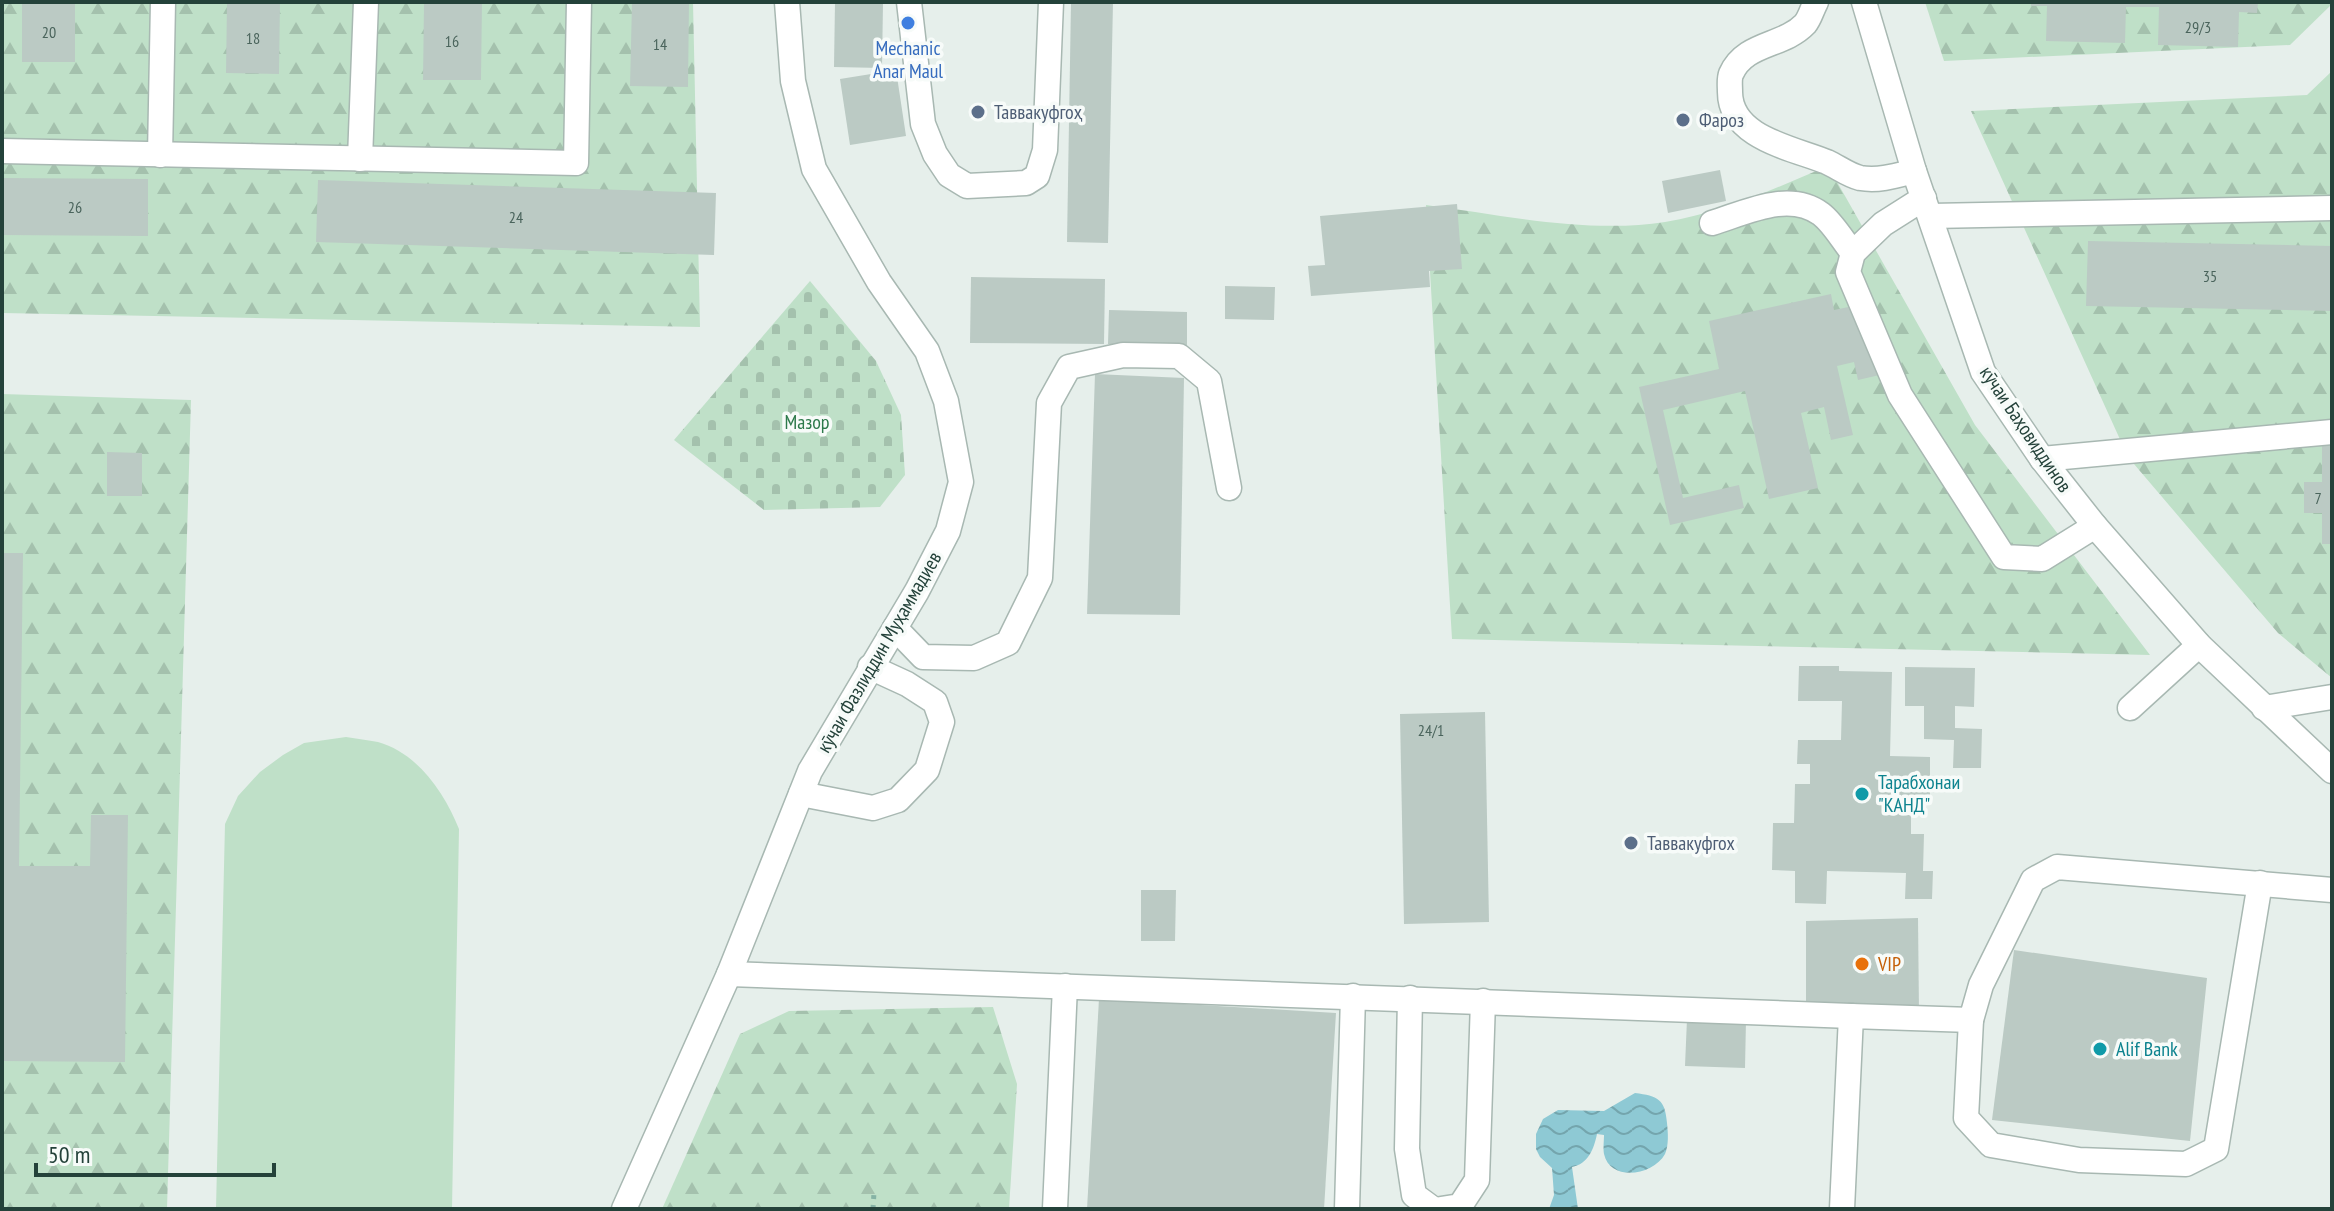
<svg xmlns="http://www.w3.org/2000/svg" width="2334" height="1211" viewBox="0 0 2334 1211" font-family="'PT Sans Narrow',sans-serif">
	<defs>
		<pattern id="forest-firs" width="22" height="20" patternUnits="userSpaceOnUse" patternTransform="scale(2)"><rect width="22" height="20" fill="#bfe0c8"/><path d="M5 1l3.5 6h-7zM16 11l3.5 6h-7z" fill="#a4c1ad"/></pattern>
		<pattern id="cemetery-stones" width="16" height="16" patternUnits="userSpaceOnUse" patternTransform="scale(2)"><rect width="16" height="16" fill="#bfe0c8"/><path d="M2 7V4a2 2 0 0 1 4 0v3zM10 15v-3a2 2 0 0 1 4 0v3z" fill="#a4c1ad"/></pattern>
		<pattern id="water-waves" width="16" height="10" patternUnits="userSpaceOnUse" patternTransform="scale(2)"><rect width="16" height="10" fill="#8ec9d4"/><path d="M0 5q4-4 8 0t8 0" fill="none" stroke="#74a5ad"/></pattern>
	</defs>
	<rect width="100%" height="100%" fill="#e6efeb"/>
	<path fill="#bfe0c8" d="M 346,737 C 357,739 368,740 378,742 C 418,753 445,794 459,829 L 452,1209 L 216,1209 L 225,824 L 238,796 L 260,772 L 283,755 L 304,743 Z"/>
	<g fill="url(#forest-firs)">
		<path d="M 2,2 L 693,2 L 700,327 L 2,313 Z"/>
		<path d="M 1925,2 L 2332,2 L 2332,4 L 2290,45 L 1944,61 Z"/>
		<path d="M 2332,71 L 2332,678 L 2278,633 L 2128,457 L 1971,111 L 2307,95 Z"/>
		<path d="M 1828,166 L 1975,425 L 2150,655 L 1452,639 L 1426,205 C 1502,215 1589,234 1665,222 C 1722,213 1776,188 1828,166 Z"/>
		<path d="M 2,394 L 191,400 L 167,1209 L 2,1209 Z"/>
		<path d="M 993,1007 L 1017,1084 L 1009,1209 L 662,1209 L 740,1034 L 789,1011 Z"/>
	</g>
	<path fill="url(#cemetery-stones)" d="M 810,281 L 876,361 L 901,415 L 905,475 L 880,507 L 764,510 L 674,440 Z"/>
	<path fill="url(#water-waves)" d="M 1635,1093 C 1658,1096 1665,1099 1667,1123 C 1668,1133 1669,1145 1665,1154 C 1653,1176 1610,1182 1604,1154 C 1603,1148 1604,1140 1604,1135 L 1597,1134 C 1594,1149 1588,1164 1572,1167 L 1578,1209 L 1549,1209 L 1554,1195 L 1552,1168 L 1540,1157 L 1536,1149 L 1536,1134 L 1543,1119 L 1558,1110 L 1604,1111 Z"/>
	<g fill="#bbcac4">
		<rect x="22" y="2" width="53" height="60"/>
		<path d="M 227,2 L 280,2 L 279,74 L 226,73 Z"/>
		<path d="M 424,2 L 482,2 L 481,80 L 423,80 Z"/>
		<path d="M 632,2 L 689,2 L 688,87 L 630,86 Z"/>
		<path d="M 835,2 L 883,2 L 882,68 L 834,67 Z"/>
		<path d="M 1071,2 L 1113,2 L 1108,243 L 1067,242 Z"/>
		<path d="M 2031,2 L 2258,2 L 2257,13 L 2239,12 L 2238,47 L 2158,45 L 2159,7 L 2126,7 L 2125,43 L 2046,41 L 2047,6 L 2031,6 Z"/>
		<path d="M 896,70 L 906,136 L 850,145 L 840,79 Z"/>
		<path d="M 1720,170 L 1726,201 L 1668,213 L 1662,181 Z"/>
		<path d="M 2,178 L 148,179 L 148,236 L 2,235 Z"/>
		<path d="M 318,180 L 716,193 L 714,255 L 316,242 Z"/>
		<path d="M 1457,204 L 1462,269 L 1429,271 L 1430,287 L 1311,296 L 1308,266 L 1325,265 L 1320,216 Z"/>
		<path d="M 2088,241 L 2332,246 L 2332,311 L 2086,306 Z"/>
		<path d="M 971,277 L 1105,279 L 1104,344 L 970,343 Z"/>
		<path d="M 1225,286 L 1275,287 L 1274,320 L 1225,319 Z"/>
		<path d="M 1831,294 L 1834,310 L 1868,303 L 1884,374 L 1858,380 L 1854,362 L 1837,366 L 1853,435 L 1831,440 L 1824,407 L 1801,413 L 1818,488 L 1769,499 L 1745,391 L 1663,410 L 1683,498 L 1739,485 L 1744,508 L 1670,525 L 1639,387 L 1719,369 L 1709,321 Z"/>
		<path d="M 1109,310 L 1187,312 L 1187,346 L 1108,344 Z"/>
		<path d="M 1095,374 L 1184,378 L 1180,615 L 1087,614 Z"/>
		<path d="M 2322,442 L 2332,442 L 2332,544 L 2322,544 L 2322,513 L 2304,513 L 2304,482 L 2322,482 Z"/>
		<path d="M 107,452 L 142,453 L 142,496 L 107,496 Z"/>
		<path d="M 2,553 L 23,553 L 19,866 L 90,866 L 91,815 L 128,815 L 125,1062 L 2,1061 Z"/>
		<path d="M 1799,666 L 1839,666 L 1839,671 L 1892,672 L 1890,756 L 1930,757 L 1930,804 L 1911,803 L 1911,834 L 1924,834 L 1923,871 L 1933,871 L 1932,899 L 1905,899 L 1906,873 L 1827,871 L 1826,904 L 1795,903 L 1795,871 L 1772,870 L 1773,823 L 1794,823 L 1795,784 L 1810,784 L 1810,764 L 1797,764 L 1798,740 L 1841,740 L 1842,701 L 1798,701 Z"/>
		<path d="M 1905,667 L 1975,668 L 1974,707 L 1955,706 L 1955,728 L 1982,729 L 1981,768 L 1953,768 L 1954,740 L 1924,739 L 1924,706 L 1905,706 Z"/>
		<path d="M 1485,712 L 1489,922 L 1404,924 L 1400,714 Z"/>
		<path d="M 1141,890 L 1176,890 L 1175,941 L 1141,941 Z"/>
		<path d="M 1918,918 L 1919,1013 L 1806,1007 L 1806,921 Z"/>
		<path d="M 2014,950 L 2207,978 L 2190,1141 L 1992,1120 Z"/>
		<path d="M 1099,999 L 1336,1013 L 1324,1209 L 1087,1209 Z"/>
		<path d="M 1687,1019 L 1746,1020 L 1745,1068 L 1685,1066 Z"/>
	</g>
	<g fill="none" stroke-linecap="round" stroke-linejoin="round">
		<g stroke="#a8b8b2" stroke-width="27">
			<g id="minor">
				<path d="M 909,2 L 923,124 L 935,154 L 949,175 L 967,186 L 1026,183 L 1037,176 L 1045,150 L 1051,2"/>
				<path d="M 1816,2 C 1812,9 1810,18 1805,24 C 1783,47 1745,42 1731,74 C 1729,79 1730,86 1730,92 C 1730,138 1793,148 1827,162 C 1838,167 1848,175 1860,178 C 1879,181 1895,176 1914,171"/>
				<path d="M 1864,2 L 1914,171 L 1983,372 L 2042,459 L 2095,526 L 2199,645 L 2332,771"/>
				<path d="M 2,151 L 576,163 L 579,2"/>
				<path d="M 160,155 L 163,2"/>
				<path d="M 360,159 L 366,2"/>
				<path d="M 1924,198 L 1883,224 L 1853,253 L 1848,272 L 1900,395 L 2004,557 L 2042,559 L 2095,526"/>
				<path d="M 1931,216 L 2332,208"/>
				<path d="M 1712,223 C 1745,213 1789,190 1821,214 C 1833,223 1843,241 1853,253"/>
				<path d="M 2042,459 L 2332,432"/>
				<path d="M 895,628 L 923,657 L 974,658 L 1008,643 L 1040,578 L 1049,403 L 1069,367 L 1123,355 L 1179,356 L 1209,381 L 1229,488"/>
				<path d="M 2130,708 L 2199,645"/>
				<path d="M 2264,708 L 2332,697"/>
				<path d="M 801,794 L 873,808 L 898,800 L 927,770 L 942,722 L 935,702 L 907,684 L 870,667"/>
				<path d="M 729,974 L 1851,1016"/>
				<path d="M 1410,998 L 1407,1149 L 1414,1195 L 1433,1209"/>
				<path d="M 1971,1020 L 1966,1118 L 1991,1145 L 2079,1160 L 2186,1164 L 2216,1149 L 2260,883"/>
				<path d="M 624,1209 L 729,974 L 810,771 L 917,591 L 948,531 L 961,482 L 946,401 L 927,351 L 879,282 L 814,169 L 793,81 L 787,2"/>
				<path d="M 1055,1209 L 1065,986"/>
				<path d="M 1347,1209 L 1353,996"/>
				<path d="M 1441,1209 L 1460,1206 L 1477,1180 L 1483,1001"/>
				<path d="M 1842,1209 L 1851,1016 L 1971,1020 L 1981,985 L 2033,880 L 2057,867 L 2332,890"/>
			</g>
		</g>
		<path stroke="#86b3a5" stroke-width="5" stroke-dasharray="4 6" stroke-linecap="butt" d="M 873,1209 L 874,1192"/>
		<use href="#minor" stroke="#fff" stroke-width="24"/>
	</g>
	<circle fill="#3f7fe0" stroke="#f7fbf9" stroke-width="3" cx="908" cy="23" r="8"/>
	<g fill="#5c6f8a" stroke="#f7fbf9" stroke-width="3">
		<circle cx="978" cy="112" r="8"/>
		<circle cx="1683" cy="120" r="8"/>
		<circle cx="1631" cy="843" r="8"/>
	</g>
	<g fill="#0f9aa8" stroke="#f7fbf9" stroke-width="3">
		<circle cx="1862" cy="794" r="8"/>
		<circle cx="2100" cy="1049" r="8"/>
	</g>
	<circle fill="#e8710a" stroke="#f7fbf9" stroke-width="3" cx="1862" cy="964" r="8"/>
	<g text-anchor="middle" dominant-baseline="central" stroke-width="7" stroke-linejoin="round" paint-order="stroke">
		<g font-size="16" fill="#4a645c">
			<text x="2198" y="27">29/3</text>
			<text x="49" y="32">20</text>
			<text x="253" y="38">18</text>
			<text x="452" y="41">16</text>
			<text x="660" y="44">14</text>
			<text x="75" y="207">26</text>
			<text x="516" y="217">24</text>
			<text x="2210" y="276">35</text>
			<text x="2318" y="498">7</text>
			<text x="1431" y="730">24/1</text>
		</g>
		<g font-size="20" fill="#366cbe" stroke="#f7fbf9">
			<text x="908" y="48">Mechanic<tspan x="908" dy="23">Anar Maul</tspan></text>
		</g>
		<g font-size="20" fill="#4e5e75" stroke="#f7fbf9" text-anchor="start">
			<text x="994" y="112">Таввакуфгоҳ</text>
			<text x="1699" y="120">Фароз</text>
			<text x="1647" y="843">Таввакуфгох</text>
		</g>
		<g font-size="20" fill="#2d7a4b" stroke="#f7fbf9">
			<text x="807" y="422">Мазор</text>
		</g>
		<g font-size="20" fill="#24423a" stroke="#f7fbf9">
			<text transform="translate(2026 429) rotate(56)">кӯчаи Баҳовиддинов</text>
			<text transform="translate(879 652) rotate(-60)">кӯчаи Фазлиддин Муҳаммадиев</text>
		</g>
		<g font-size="20" fill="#0d838f" stroke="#f7fbf9" text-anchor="start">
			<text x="1878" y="782">Тарабхонаи<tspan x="1878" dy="23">"КАНД"</tspan></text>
			<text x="2116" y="1049">Alif Bank</text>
		</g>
		<g font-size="20" fill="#c56008" stroke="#f7fbf9" text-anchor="start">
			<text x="1878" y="964">VIP</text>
		</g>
	</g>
	<rect width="2334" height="1211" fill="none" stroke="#24423a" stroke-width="8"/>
	<path d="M36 1163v12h238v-12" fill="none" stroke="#24423a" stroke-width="4"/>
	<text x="48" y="1163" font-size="24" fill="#24423a" stroke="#f7fbf9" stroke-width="6" paint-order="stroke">50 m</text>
</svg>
